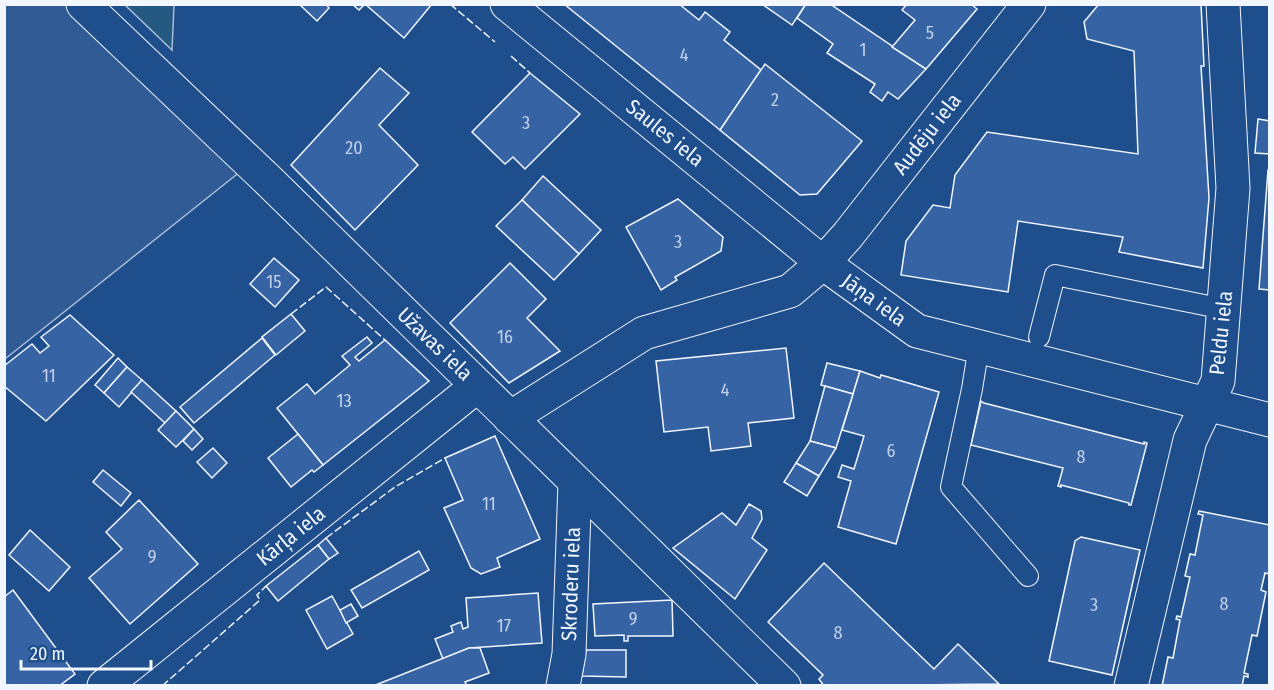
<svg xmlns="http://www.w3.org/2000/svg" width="1274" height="690" viewBox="0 0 1274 690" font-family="'Fira Sans Condensed',sans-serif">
	<rect width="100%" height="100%" fill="#1f4e8c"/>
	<path fill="#245a82" stroke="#a8bbd7" stroke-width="1.5" d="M 125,5 L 174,5 L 172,50 Z"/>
	<path fill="#305b95" stroke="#a8bbd7" stroke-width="1.5" d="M 5,5 L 69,5 L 241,171 L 5,359 Z"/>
	<g fill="#3563a3" stroke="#f2f6ff" stroke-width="1.5">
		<path d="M 299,4 L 326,4 L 329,8 L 317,21 Z"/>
		<path d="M 352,4 L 365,4 L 359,10 Z"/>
		<path d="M 365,4 L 432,4 L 404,38 Z"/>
		<path d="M 564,4 L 679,4 L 699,20 L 705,12 L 730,32 L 724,40 L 761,70 L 720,130 Z"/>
		<path d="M 762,4 L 806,4 L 792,25 Z"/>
		<path d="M 806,4 L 830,4 L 926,69 L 898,99 L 888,92 L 882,101 L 870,92 L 875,84 L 827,53 L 833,44 L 797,18 Z"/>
		<path d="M 907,4 L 971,4 L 977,9 L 926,69 L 892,47 L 915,20 L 902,10 Z"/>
		<path d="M 1099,4 L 1201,4 L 1204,66 L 1201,66 L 1209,198 L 1203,268 L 1119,252 L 1123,237 L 1018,221 L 1008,292 L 901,275 L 906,241 L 933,205 L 950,208 L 955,175 L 987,132 L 1138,154 L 1134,51 L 1087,39 L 1084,22 Z"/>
		<path d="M 765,64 L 862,141 L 817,194 L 800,195 L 720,130 Z"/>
		<path d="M 380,68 L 409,93 L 379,125 L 418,165 L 355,230 L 291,165 Z"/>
		<path d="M 530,73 L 580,114 L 525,169 L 513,157 L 505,164 L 472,132 Z"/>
		<path d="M 1258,119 L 1270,121 L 1270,154 L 1255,153 Z"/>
		<path d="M 1268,170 L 1270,170 L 1270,290 L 1259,289 Z"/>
		<path d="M 543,176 L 601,230 L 579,254 L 522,200 Z"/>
		<path d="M 678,199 L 723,237 L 721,251 L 675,277 L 677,280 L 661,290 L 626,227 Z"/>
		<path d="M 522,200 L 579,254 L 554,280 L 496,226 Z"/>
		<path d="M 274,258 L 299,280 L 275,307 L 250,284 Z"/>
		<path d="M 510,263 L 546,299 L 527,318 L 560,351 L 509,383 L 450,323 Z"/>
		<path d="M 291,314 L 305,331 L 276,355 L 262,337 Z"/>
		<path d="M 70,315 L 114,355 L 46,421 L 4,386 L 4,366 L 32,344 L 40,353 L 49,346 L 41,337 Z"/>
		<path d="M 367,337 L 372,343 L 355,357 L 359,361 L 385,340 L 429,381 L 323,465 L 277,408 L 307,384 L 315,394 L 350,365 L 342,356 Z"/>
		<path d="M 262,338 L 275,355 L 194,423 L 180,407 Z"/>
		<path d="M 786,348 L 794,418 L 748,423 L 751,446 L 711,451 L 708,427 L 664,432 L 656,361 Z"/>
		<path d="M 118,358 L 127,367 L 104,393 L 95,385 Z"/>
		<path d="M 827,363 L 860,371 L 853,394 L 821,385 Z"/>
		<path d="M 127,367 L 142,380 L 119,407 L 104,393 Z"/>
		<path d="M 860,371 L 880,378 L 881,375 L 939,392 L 896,544 L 838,527 L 851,481 L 838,477 L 842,465 L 854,469 L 864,436 L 842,430 Z"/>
		<path d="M 142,380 L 176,411 L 165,423 L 131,392 Z"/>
		<path d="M 825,386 L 853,394 L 836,448 L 810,441 Z"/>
		<path d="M 981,401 L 984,403 L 1144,444 L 1144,442 L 1147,443 L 1131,505 L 1129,505 L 1129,503 L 1061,485 L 1061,487 L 1058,486 L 1063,468 L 971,445 Z"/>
		<path d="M 176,411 L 194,429 L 176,447 L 158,430 Z"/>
		<path d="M 194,429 L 203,439 L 192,450 L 183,441 Z"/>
		<path d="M 298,434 L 323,465 L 314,472 L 312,470 L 291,487 L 268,458 Z"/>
		<path d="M 495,436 L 540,539 L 497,558 L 500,567 L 481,574 L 471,568 L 444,508 L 463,500 L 445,458 Z"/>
		<path d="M 810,441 L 836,448 L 819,476 L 796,463 Z"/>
		<path d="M 213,448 L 227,463 L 212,478 L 197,462 Z"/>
		<path d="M 796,463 L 819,476 L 807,496 L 784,482 Z"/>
		<path d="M 103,470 L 131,493 L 121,506 L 93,482 Z"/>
		<path d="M 139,500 L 198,564 L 130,624 L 89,578 L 122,549 L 106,532 Z"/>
		<path d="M 749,504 L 761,511 L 762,519 L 752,538 L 767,550 L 735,599 L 673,548 L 722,513 L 736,525 Z"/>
		<path d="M 1199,511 L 1270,525 L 1270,574 L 1265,573 L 1261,590 L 1266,592 L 1257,636 L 1252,635 L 1244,673 L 1248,674 L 1248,677 L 1244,676 L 1242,686 L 1162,686 L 1168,657 L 1173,658 L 1180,620 L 1176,619 L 1177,616 L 1181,617 L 1190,577 L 1185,576 L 1190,554 L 1195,555 L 1203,515 L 1198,514 Z"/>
		<path d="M 30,530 L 70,567 L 49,591 L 9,555 Z"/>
		<path d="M 1081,537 L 1140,550 L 1112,675 L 1049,661 L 1075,541 Z"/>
		<path d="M 326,538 L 338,553 L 329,559 L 318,545 Z"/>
		<path d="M 318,545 L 329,559 L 278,601 L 266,586 Z"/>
		<path d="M 419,551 L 429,570 L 362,608 L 351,590 Z"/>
		<path d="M 824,563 L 934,669 L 958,644 L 999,684 L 824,686 L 819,679 L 823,675 L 768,622 Z"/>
		<path d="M 13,590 L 75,674 L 59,686 L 4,686 L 4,597 Z"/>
		<path d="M 538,593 L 542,643 L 469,648 L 443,659 L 435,639 L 453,632 L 451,626 L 461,622 L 463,629 L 468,627 L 466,598 Z"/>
		<path d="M 332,596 L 353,634 L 327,649 L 306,610 Z"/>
		<path d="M 672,600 L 673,636 L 628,636 L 628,641 L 624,641 L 624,635 L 595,636 L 593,604 Z"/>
		<path d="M 351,604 L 358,616 L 346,623 L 340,610 Z"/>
		<path d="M 469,648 L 480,648 L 489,673 L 465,682 L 467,686 L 373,686 Z"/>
		<path d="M 586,650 L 626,650 L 626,677 L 582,676 Z"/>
	</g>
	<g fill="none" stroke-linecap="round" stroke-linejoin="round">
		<g stroke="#f2f6ff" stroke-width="22">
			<g id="lane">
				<path d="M 1039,337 L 1055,275 L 1224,309"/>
				<path d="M 979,346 L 972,389 L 951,487 L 1028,576"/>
			</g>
		</g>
		<g stroke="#f2f6ff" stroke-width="35">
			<g id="street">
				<path d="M 83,4 L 270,182 L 784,686"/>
				<path d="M 510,418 L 644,333 L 790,291 L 823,263 L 848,235 L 1029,4"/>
				<path d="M 104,686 L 477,386"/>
				<path d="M 563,686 L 569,654 L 575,482"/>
				<path d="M 1131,686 L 1190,440 L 1218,381 L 1233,188 L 1223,4"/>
			</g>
		</g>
		<g stroke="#f2f6ff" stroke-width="35">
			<path id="secondary" d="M 507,4 L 823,263 L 917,331 L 1270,420"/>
		</g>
		<use href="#lane" stroke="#1f4e8c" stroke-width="20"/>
		<use href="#street" stroke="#1f4e8c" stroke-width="33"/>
		<use href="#secondary" stroke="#1f4e8c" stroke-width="33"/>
		<g stroke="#f2f6ff" stroke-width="1.5" stroke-dasharray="8 3" stroke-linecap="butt">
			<path d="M 450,4 L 495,42"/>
			<path d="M 511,56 L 530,73"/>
			<path d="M 291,314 L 326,287 L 385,340"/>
			<path d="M 326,538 L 395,487 L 445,458"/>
			<path d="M 162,686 L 260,600 L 257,595 L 266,586"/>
		</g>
	</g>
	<g text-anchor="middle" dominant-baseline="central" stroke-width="4.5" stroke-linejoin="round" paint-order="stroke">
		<g font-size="18" fill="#c3d1e8">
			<text x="930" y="33">5</text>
			<text x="863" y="50">1</text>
			<text x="684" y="55">4</text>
			<text x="775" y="100">2</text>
			<text x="526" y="123">3</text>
			<text x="354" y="148">20</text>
			<text x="678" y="242">3</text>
			<text x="274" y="282">15</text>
			<text x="505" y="337">16</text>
			<text x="49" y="376">11</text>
			<text x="725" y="390">4</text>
			<text x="344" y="401">13</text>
			<text x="891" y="451">6</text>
			<text x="1081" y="457">8</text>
			<text x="489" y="504">11</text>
			<text x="152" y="557">9</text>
			<text x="1224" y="604">8</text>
			<text x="1094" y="605">3</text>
			<text x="633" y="619">9</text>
			<text x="504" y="626">17</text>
			<text x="838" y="633">8</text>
		</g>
		<g font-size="21" fill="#f2f6ff" stroke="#1f4e8c">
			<text transform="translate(665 133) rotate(39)">Saules iela</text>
			<text transform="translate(927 134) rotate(-52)">Audēju iela</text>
			<text transform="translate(874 300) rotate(36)">Jāņa iela</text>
			<text transform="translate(1221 333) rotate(-84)">Peldu iela</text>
			<text transform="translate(435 344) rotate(44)">Užavas iela</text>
			<text transform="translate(291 536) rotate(-39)">Kārļa iela</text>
			<text transform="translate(571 584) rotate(-88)">Skroderu iela</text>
		</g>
	</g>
	<rect width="1274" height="690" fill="none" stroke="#f2f6ff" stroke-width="12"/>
	<path d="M21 660v9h130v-9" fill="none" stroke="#f2f6ff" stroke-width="3"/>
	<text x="30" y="660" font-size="18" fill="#f2f6ff" stroke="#1f4e8c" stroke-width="4.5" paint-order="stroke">20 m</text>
</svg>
